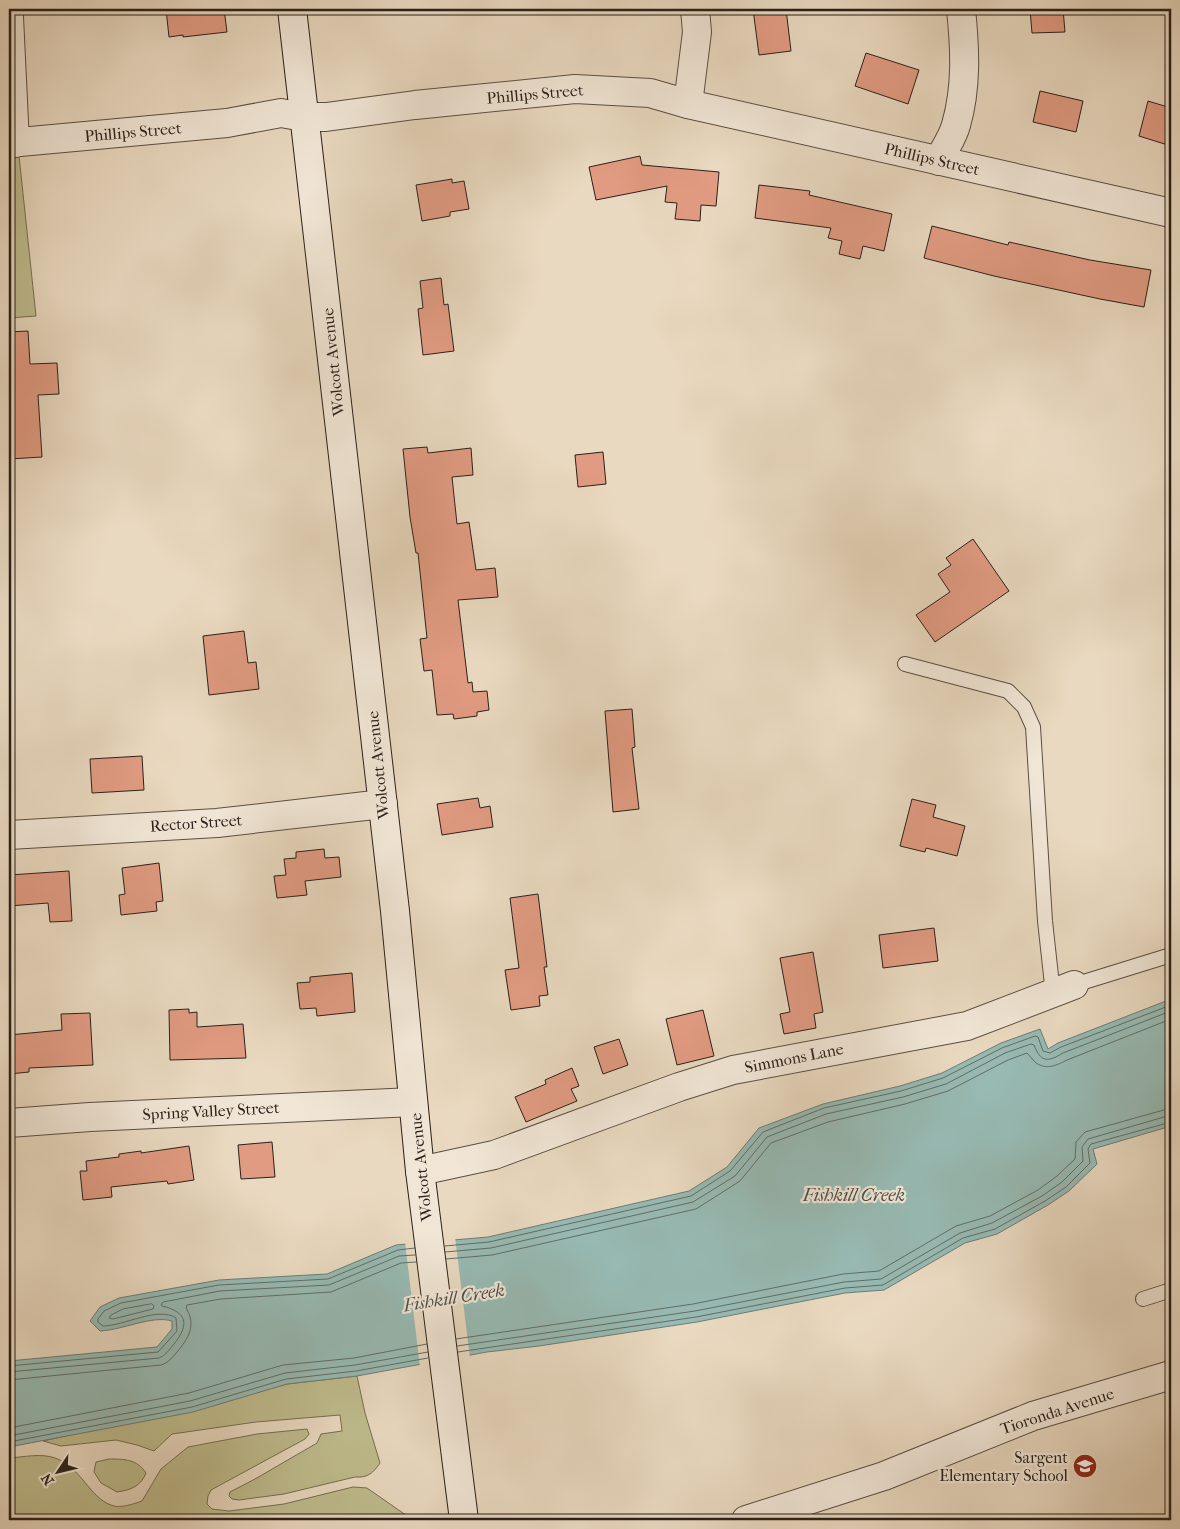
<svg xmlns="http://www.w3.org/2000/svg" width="1180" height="1529" viewBox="0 0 1180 1529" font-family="'IM FELL French Canon',serif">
	<rect width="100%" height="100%" fill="#e9d9c0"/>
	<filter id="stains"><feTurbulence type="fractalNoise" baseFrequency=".004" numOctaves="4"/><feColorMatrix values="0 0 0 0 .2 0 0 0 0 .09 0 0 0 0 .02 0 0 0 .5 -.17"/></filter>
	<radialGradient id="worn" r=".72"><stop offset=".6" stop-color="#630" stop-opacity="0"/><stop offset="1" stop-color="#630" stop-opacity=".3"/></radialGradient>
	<g fill="#bfbc8d" stroke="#756e54">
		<path d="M 19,156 L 36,316 L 9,318 L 9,157 Z"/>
		<path d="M 357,1376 L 365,1413 L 380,1463 C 373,1473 368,1478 355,1477 L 284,1494 L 239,1500 L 232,1499 L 229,1496 L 230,1492 L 255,1479 L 317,1443 L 321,1434 L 342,1431 L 340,1415 L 256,1422 L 172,1434 L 154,1451 L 137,1445 L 116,1440 L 61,1446 L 43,1441 L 244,1396 L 287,1384 Z"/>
		<path d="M 307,1429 L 309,1434 L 305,1439 L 211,1490 L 208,1496 L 207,1504 L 212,1509 L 229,1511 L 284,1504 L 353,1487 L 367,1488 L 413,1520 L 9,1520 L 9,1458 C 24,1457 41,1453 55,1458 C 80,1466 90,1498 111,1505 C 120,1509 133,1504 142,1501 L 161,1469 L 188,1447 L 257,1434 Z"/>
		<path d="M 109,1459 C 124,1459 137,1459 146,1473 C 141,1486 131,1490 117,1492 L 101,1483 L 94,1472 L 96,1462 Z"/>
	</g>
	<path fill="#97bab3" stroke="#6c7c76" d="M 1171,999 L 1171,1126 L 1093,1149 L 1097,1164 L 1069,1191 L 1048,1205 L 997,1234 L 965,1243 L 884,1290 L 845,1293 L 697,1322 L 539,1346 L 487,1352 L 357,1376 L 287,1384 L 193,1412 L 9,1447 L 9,1361 L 157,1347 L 172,1329 L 172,1321 C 152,1315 123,1330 100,1331 L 90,1321 L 100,1307 L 119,1298 L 219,1280 L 327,1274 L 396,1245 L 488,1237 L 689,1191 L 727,1167 L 759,1128 L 823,1104 L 900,1086 L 942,1073 L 1001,1043 L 1040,1029 L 1048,1049 L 1058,1043 Z"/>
	<path fill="#e9d9c0" d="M 455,1237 L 470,1358 L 420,1367 L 405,1242 Z"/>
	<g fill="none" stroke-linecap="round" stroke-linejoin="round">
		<g stroke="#616d66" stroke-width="1">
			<path d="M 445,1246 L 489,1242 L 691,1196 L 730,1171 L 763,1132 L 824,1108 L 901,1091 L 943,1078 L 1002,1048 L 1035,1036 L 1038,1037 L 1043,1051 L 1050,1053 L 1061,1047 L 1171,1005"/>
			<path d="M 445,1252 L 491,1248 L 693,1202 L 735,1176 L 767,1137 L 826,1114 L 903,1097 L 946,1084 L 1005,1053 L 1031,1044 L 1034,1045 C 1041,1063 1048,1062 1063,1053 L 1171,1011"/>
			<path d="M 446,1259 L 492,1255 L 696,1209 L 740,1181 L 771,1143 L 828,1122 L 905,1104 L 948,1091 L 1008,1060 L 1027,1053 C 1030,1056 1032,1059 1035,1062 C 1046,1071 1057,1065 1067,1060 L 1171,1019"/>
			<path d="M 152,1304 L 154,1306 L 153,1309 L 113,1319 L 109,1318 L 111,1315 L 123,1309 Z"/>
			<path d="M 456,1339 L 693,1304 L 843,1274 L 879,1271 L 956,1226 L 990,1216 L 1038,1190 L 1057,1176 L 1075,1159 L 1076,1142 L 1085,1132 L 1171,1108"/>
			<path d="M 457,1346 L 695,1311 L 844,1282 L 881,1279 L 960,1233 L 992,1223 L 1042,1196 L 1062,1182 L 1083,1161 L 1082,1147 L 1088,1139 L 1171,1115"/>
			<path d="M 458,1352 L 696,1317 L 845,1288 L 883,1285 L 963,1238 L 995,1229 L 1045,1201 L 1066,1187 L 1090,1163 L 1088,1149 L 1091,1144 L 1171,1122"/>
			<path d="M 9,1366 L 158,1352 L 177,1331 L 176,1318 C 158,1306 124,1326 103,1326 L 98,1322 L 98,1319 L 104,1311 L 121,1303 L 219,1285 L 328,1279 L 398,1250 L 415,1248"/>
			<path d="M 9,1372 L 159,1358 C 166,1355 169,1350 174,1344 C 190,1324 187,1312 162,1306 L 161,1304 L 163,1302 L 220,1291 L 329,1285 L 399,1256 L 415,1255"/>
			<path d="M 9,1380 L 161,1365 C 168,1363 172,1358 177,1352 C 188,1339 197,1325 186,1308 L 187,1305 L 221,1299 L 331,1292 L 401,1263 L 416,1262"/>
			<path d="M 9,1428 L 189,1393 L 283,1365 L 354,1358 L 427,1344"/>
			<path d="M 9,1436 L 190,1401 L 285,1373 L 355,1365 L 428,1352"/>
			<path d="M 9,1442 L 192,1407 L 286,1379 L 356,1371 L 428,1358"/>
		</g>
	</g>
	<g fill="#e19b82" stroke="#2b201a">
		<path d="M 166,9 L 224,9 L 227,32 L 183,37 L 183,35 L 169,37 Z"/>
		<path d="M 753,9 L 786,9 L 791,51 L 759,55 Z"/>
		<path d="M 1030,9 L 1063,9 L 1065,32 L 1032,33 Z"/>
		<path d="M 866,53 L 919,70 L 908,104 L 855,86 Z"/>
		<path d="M 1040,91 L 1083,101 L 1076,132 L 1033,122 Z"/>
		<path d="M 1148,101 L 1171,108 L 1171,146 L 1139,136 Z"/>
		<path d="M 640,156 L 642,165 L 719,172 L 716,206 L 701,205 L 700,221 L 675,219 L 677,203 L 665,202 L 667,186 L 596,200 L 589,167 Z"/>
		<path d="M 452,179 L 452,183 L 464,181 L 469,209 L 450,212 L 450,216 L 422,221 L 416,185 Z"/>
		<path d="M 759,185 L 810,191 L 809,195 L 892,214 L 884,251 L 863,246 L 860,259 L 839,254 L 842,241 L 828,238 L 831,228 L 755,218 Z"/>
		<path d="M 932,226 L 1008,245 L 1009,242 L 1090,260 L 1151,270 L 1144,307 L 1100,299 L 994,276 L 924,258 Z"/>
		<path d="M 441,278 L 444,305 L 448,304 L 454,351 L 423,355 L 418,309 L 423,308 L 420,281 Z"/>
		<path d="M 28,331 L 30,364 L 57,363 L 59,394 L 38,395 L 42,457 L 9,459 L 9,332 Z"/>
		<path d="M 427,447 L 428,453 L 471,448 L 473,475 L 452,477 L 457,524 L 469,522 L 476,570 L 495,568 L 498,597 L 458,600 L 468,683 L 472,682 L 473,692 L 487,691 L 489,710 L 477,712 L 477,716 L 454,719 L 453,714 L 437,715 L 432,670 L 424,671 L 420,639 L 427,638 L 418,553 L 416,553 L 410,517 L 403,449 Z"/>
		<path d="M 603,452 L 606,484 L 578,487 L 575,455 Z"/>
		<path d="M 973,539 L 1009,591 L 935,642 L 916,615 L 950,592 L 938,574 L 951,565 L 946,558 Z"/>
		<path d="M 244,631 L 248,663 L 256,662 L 259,689 L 209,695 L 203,636 Z"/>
		<path d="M 632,709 L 635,747 L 632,748 L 639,809 L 613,812 L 605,711 Z"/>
		<path d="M 142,756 L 144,790 L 92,793 L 90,759 Z"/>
		<path d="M 478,798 L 480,808 L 490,806 L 493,827 L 442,835 L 437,804 Z"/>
		<path d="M 912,799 L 936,805 L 933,817 L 965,826 L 957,856 L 926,848 L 925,852 L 900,846 Z"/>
		<path d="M 324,849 L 325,858 L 339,857 L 341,877 L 305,881 L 307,895 L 277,898 L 274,876 L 286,875 L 284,859 L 296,858 L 296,852 Z"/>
		<path d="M 159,863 L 163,901 L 156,902 L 157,911 L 121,915 L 119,895 L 125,894 L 122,868 Z"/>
		<path d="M 69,871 L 72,921 L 50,922 L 48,903 L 9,906 L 9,875 Z"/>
		<path d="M 538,894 L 547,967 L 544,967 L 548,995 L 539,996 L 540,1006 L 511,1010 L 505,970 L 519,968 L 510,898 Z"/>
		<path d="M 934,928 L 938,961 L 883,968 L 879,935 Z"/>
		<path d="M 813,952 L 823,1012 L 814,1014 L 816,1028 L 784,1034 L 780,1014 L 790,1012 L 780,958 Z"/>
		<path d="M 352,973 L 355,1012 L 317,1016 L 316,1008 L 300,1009 L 297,983 L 310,982 L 310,977 Z"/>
		<path d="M 189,1009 L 189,1013 L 197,1012 L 197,1027 L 243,1024 L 246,1058 L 170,1060 L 169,1010 Z"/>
		<path d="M 703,1010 L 714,1056 L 677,1065 L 666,1019 Z"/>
		<path d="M 90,1013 L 93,1065 L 29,1068 L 29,1072 L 9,1074 L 9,1035 L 62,1030 L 61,1014 Z"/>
		<path d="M 619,1039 L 628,1065 L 603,1074 L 594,1047 Z"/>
		<path d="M 572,1068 L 579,1086 L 571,1089 L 577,1101 L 526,1122 L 515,1097 L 546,1084 L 545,1080 Z"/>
		<path d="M 272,1142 L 275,1177 L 241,1179 L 238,1145 Z"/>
		<path d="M 189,1146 L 194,1180 L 168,1184 L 167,1181 L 111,1187 L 112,1197 L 83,1200 L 80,1171 L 87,1171 L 86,1161 L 119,1157 L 119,1154 L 141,1151 L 141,1153 Z"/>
	</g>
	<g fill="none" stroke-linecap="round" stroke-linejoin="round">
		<g stroke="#5a4e44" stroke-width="16">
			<g id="service">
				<path d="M 905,664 L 1008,691 L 1024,707 L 1033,727 L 1045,921 L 1053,994"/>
				<path d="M 1074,985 L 1171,955"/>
				<path d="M 1143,1299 L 1171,1290"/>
			</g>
		</g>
		<g stroke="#5a4e44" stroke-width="30">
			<g id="minor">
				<path d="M 9,17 L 15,143"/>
				<path d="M 688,104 L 697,32 L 695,9"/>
				<path d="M 9,143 L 227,123 L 281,113 L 304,117 L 326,117 L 415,105 L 575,89 L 650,93 L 688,104 L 1171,213"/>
				<path d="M 939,161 C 944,149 953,137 956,125 C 967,87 965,48 961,9"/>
				<path d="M 9,835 L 217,823 L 383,804"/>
				<path d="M 9,1123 L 90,1117 L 413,1102"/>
				<path d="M 420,1171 L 494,1155 L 679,1087 L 733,1070 L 967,1026 L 1074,985"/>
				<path d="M 746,1520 L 884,1476 L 1033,1416 L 1171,1375"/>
			</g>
		</g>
		<g stroke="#2b201a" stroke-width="30">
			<path id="secondary" d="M 292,9 L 395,911 L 420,1171 L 464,1520"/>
		</g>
		<use href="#service" stroke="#f1e6d6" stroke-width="14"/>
		<use href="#minor" stroke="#f1e6d6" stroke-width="28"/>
		<use href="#secondary" stroke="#f1e6d6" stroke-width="28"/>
	</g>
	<defs>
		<g id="school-disc" transform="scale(1.25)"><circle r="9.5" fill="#8f2418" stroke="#f1e6d6"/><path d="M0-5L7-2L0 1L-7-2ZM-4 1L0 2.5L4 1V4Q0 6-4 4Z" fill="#fff"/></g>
	</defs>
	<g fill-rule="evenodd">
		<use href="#school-disc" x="1085" y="1466"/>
	</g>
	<g text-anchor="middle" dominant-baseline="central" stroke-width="4.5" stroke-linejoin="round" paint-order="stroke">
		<g font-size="16" fill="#2b201a" stroke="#f1e6d6">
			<text transform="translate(535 94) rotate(-5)">Phillips Street</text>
			<text transform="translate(133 132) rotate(-5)">Phillips Street</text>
			<text transform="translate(932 159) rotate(13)">Phillips Street</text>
			<text transform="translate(333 362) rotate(-96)">Wolcott Avenue</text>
			<text transform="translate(378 765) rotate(-96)">Wolcott Avenue</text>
			<text transform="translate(196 823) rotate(-4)">Rector Street</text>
			<text transform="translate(794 1058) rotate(-11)">Simmons Lane</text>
			<text transform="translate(211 1111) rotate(-3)">Spring Valley Street</text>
			<text transform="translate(421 1167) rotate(-96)">Wolcott Avenue</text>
			<text transform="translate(1057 1411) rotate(-18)">Tioronda Avenue</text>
		</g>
		<g font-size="16" fill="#2b201a" stroke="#f1e6d6" text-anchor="end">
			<text x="1068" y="1457">Sargent<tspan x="1068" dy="18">Elementary School</tspan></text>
		</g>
		<g font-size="18" font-style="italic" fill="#4b4e48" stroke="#f1e6d6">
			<text x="854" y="1195">Fishkill Creek</text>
			<text transform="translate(454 1298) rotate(-9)">Fishkill Creek</text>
		</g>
	</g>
	<rect width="1180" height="1529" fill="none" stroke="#e9d9c0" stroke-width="30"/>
	<rect x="10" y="10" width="1160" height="1509" fill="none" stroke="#2b201a" stroke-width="2.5"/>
	<rect x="15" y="15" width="1150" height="1499" fill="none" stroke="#2b201a"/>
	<g transform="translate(58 1472) rotate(235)" stroke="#f1e6d6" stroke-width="4" paint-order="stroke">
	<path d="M0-4L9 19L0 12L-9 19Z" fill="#2b201a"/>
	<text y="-8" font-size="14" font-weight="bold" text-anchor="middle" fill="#2b201a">N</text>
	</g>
	<rect width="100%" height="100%" filter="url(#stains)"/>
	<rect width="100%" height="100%" fill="url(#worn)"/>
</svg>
